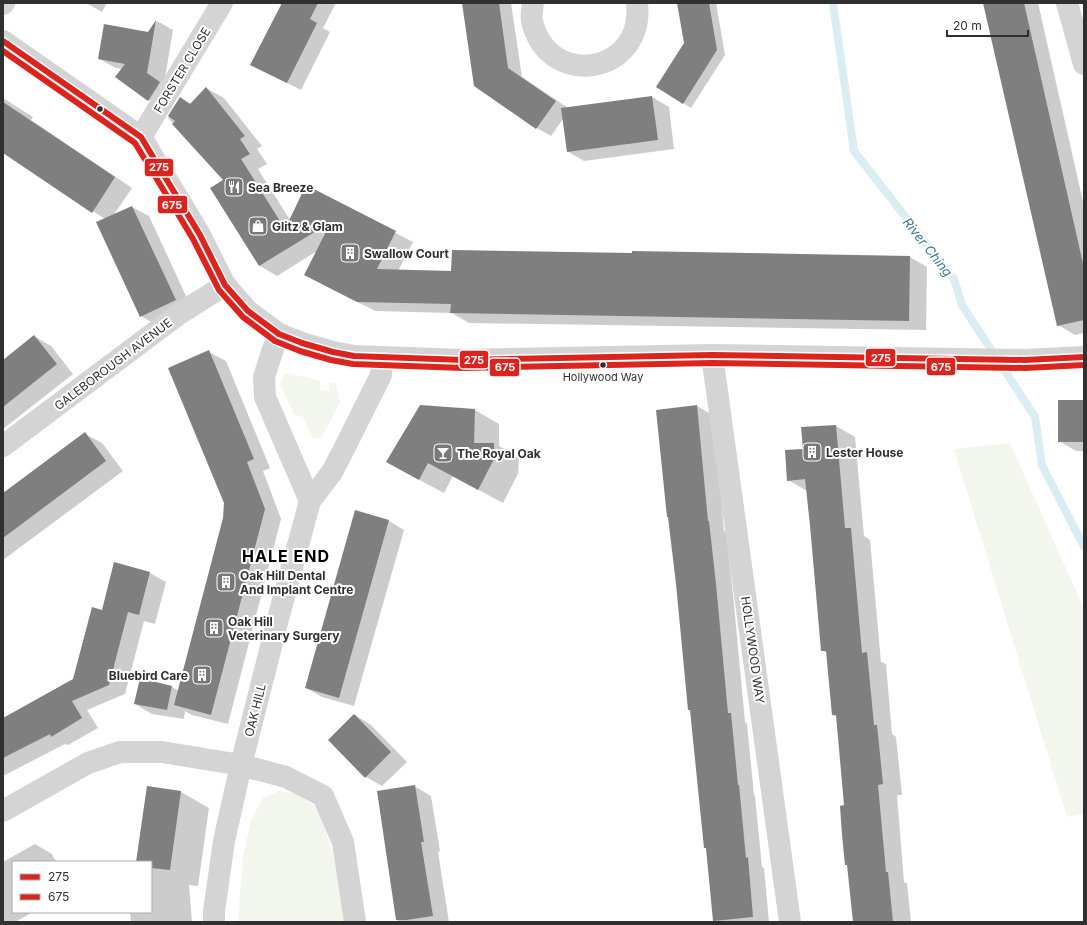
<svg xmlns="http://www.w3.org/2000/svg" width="1087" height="925" viewBox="0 0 1087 925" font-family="Inter,sans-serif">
	<rect width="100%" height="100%" fill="#fff"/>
	<g fill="#f2f6ec">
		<path d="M 289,373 L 320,381 L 320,390 L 329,390 L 329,383 L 336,384 L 340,402 L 322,437 L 313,439 L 303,417 L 294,414 L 280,384 L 284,374 Z"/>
		<path d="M 1010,443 L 1084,609 L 1084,813 L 1067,817 L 954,449 Z"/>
		<path d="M 279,791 L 298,795 L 318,809 L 334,856 L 344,922 L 238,922 L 243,856 L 251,820 L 263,798 Z"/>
	</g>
	<g fill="#0003">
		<path d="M 86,3 L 107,3 L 102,12 Z"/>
		<path d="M 278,3 L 336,3 L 323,28 L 330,32 L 301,90 L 265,72 L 282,5 Z"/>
		<path d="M 463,3 L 511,3 L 522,77 L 568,108 L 652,97 L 669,107 L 674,149 L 584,161 L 567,151 L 563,119 L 551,136 L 537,128 L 475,85 Z"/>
		<path d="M 678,3 L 716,3 L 725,55 L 691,108 L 683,103 L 685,43 Z"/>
		<path d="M 984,3 L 1038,3 L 1084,206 L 1084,333 L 1075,335 L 1058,325 Z"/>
		<path d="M 157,21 L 173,30 L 164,84 L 165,110 L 149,100 L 117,77 L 122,69 L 116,68 L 99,59 L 148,33 Z"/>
		<path d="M 206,88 L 224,98 L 262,146 L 257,149 L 267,164 L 258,169 L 290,220 L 307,187 L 413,242 L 398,271 L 452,272 L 910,257 L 927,267 L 926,330 L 469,323 L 452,313 L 375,311 L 322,284 L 317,251 L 277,276 L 260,266 L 224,180 L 168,118 L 180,98 L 191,104 Z"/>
		<path d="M 3,98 L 33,117 L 31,120 L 132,188 L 113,216 L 132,207 L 149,216 L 192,309 L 158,326 L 141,316 L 105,219 L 3,152 Z"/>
		<path d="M 34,336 L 51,346 L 73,374 L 3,429 L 3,361 Z"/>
		<path d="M 209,352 L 226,361 L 270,468 L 263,471 L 281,519 L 228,724 L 192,715 L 185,711 L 184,719 L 152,714 L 135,704 L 172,687 L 179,691 L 224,519 L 225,503 Z"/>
		<path d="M 1084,401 L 1084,451 L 1076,451 L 1059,441 Z"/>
		<path d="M 697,406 L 714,416 L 724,531 L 726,532 L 733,594 L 745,722 L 747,724 L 754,795 L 755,796 L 762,867 L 764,868 L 769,922 L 717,922 L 714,920 L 691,711 L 689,710 Z"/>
		<path d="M 475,410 L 499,424 L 499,446 L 519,458 L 518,474 L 503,503 L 453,476 L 444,493 L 412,476 Z"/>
		<path d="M 836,426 L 855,437 L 864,536 L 870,540 L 881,662 L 886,664 L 892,734 L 896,737 L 902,795 L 897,795 L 904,882 L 907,884 L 911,922 L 854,922 L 848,866 L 845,806 L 837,717 L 833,715 L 827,653 L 822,650 L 807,491 L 788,480 L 804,450 L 802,428 Z"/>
		<path d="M 85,434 L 102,443 L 123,471 L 3,560 L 3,495 Z"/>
		<path d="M 356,512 L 389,521 L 404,530 L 354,706 L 322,697 L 306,688 Z"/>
		<path d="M 150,573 L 166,582 L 155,624 L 144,621 L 125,694 L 87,710 L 98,728 L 68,745 L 65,744 L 3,776 L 3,719 L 74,679 L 103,611 Z"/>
		<path d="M 355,715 L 371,725 L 407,762 L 382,786 L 366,777 Z"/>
		<path d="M 414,786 L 431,796 L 440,851 L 438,852 L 449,922 L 400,922 L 398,921 L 378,792 Z"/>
		<path d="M 147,787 L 181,792 L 209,808 L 198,886 L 189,885 L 192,922 L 131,922 L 130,912 L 151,912 L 151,862 L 137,862 Z"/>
		<path d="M 35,844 L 52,854 L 56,862 L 13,862 L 13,912 L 33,912 L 15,922 L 3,922 L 3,862 Z"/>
	</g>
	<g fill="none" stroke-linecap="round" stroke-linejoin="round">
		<path stroke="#d9edf3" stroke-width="8" d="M 833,3 L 854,151 L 954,279 L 962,305 L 1035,417 L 1042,465 L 1084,547"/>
	</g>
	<g fill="#7f7f7f">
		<path d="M 282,3 L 318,3 L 310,19 L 317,23 L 287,83 L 250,65 Z"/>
		<path d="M 462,3 L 499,3 L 508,68 L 556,101 L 536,129 L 474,86 Z"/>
		<path d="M 677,3 L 709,3 L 717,50 L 683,104 L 656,87 L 684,43 Z"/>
		<path d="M 983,3 L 1024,3 L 1084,268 L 1084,320 L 1057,326 Z"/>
		<path d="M 156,20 L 147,73 L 160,82 L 148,101 L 115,77 L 125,64 L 98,59 L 104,24 L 148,32 Z"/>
		<path d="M 206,87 L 245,136 L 240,139 L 250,154 L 241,159 L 285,229 L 306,185 L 396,231 L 377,269 L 451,271 L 452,250 L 632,253 L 632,251 L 910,256 L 909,321 L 450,313 L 451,304 L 357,302 L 304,275 L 331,222 L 259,266 L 210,188 L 223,180 L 172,124 L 175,121 L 168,116 L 180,97 L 190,104 Z"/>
		<path d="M 652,96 L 658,140 L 567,152 L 561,108 Z"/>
		<path d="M 3,102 L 115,177 L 92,213 L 3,153 Z"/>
		<path d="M 132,206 L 176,300 L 140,317 L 96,222 Z"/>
		<path d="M 34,335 L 57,364 L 3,407 L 3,360 Z"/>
		<path d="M 209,350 L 254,459 L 247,462 L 265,509 L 211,715 L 174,705 L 223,518 L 224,503 L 168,368 Z"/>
		<rect x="1058" y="400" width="26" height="42"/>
		<path d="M 420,405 L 475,409 L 474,443 L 494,443 L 494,459 L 478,490 L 428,463 L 419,480 L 386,462 Z"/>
		<path d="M 697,405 L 708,521 L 709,521 L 716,584 L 728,713 L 731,713 L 738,785 L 739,785 L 746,858 L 748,857 L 753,917 L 713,921 L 706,848 L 704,848 L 690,710 L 688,710 L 676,584 L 668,517 L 667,517 L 656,410 Z"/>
		<path d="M 836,425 L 845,528 L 851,528 L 862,653 L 867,652 L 874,725 L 877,725 L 883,784 L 878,785 L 886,872 L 888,872 L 893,922 L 853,922 L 847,865 L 845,865 L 842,835 L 840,806 L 844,805 L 836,715 L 832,715 L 826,651 L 821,651 L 810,525 L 805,479 L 787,481 L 785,450 L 803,449 L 801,427 Z"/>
		<path d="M 85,432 L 106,461 L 3,538 L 3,493 Z"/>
		<path d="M 355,510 L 389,520 L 339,698 L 305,688 Z"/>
		<path d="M 114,562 L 150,572 L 139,615 L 128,612 L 109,685 L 72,701 L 82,718 L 51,737 L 50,734 L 3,758 L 3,718 L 73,679 L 92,607 L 102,610 Z"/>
		<path d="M 140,678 L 172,686 L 167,710 L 134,704 Z"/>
		<path d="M 354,714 L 391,752 L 365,778 L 328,740 Z"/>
		<path d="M 415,785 L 424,842 L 421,842 L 433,916 L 406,920 L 396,920 L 377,791 Z"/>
		<path d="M 147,786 L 181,791 L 170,870 L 151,868 L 151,862 L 136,862 Z"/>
	</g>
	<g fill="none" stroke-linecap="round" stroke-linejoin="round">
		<g stroke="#d4d4d4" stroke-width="22">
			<path d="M 533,3 C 532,9 531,16 532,21 C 548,90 645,75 637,3"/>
			<path d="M 1067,3 L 1084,64"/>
			<path d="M 3,4 L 4,3"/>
			<path d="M 141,137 L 222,3"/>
			<path d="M 279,334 L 272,352 L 264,377 L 265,397 L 310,501"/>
			<path d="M 712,355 L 790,922"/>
			<path d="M 3,446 L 179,314 L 225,285"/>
			<path d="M 3,811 L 88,763 L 120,752 L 162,752 L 241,765 L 286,777 L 323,796 L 343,842 L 355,922"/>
			<path d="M 214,922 L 214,911 L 224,841 L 241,765 L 278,619 L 310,501 L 332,472 L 344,449 L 381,375 L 382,357"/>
		</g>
		<path stroke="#d4d4d4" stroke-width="22" d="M 3,41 L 141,137 L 200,235 L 225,285 L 248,311 L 279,334 L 302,343 L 333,352 L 354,356 L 463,360 L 712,355 L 1025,360 L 1084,357"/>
		<g stroke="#fff" stroke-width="9">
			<path id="bus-1" d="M 3,41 L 141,137 L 200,235 L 225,285 L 248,311 L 279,334 L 302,343 L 333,352 L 354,356 L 463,360 L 712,355 L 1025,360 L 1084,357"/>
		</g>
		<g stroke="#fff" stroke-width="9">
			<path id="bus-2" d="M 3,51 L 135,143 L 193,239 L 219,290 L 243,317 L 275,341 L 300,351 L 331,360 L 353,364 L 463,368 L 712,363 L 1025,368 L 1084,365"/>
		</g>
		<use href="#bus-1" stroke="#dc241f" stroke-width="6"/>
		<use href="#bus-2" stroke="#dc241f" stroke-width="6"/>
	</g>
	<defs>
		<g id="restaurant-square" transform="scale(1)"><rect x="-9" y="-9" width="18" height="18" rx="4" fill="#787878" stroke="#fff"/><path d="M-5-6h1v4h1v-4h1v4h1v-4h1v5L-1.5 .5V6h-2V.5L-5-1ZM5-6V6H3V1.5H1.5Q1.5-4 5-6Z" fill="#fff"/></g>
		<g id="shop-square" transform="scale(1)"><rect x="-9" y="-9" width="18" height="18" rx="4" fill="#787878" stroke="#fff"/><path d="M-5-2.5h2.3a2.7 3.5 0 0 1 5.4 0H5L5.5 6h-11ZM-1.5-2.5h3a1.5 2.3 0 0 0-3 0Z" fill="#fff"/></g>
		<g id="building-square" transform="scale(1)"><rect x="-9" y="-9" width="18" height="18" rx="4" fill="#787878" stroke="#fff"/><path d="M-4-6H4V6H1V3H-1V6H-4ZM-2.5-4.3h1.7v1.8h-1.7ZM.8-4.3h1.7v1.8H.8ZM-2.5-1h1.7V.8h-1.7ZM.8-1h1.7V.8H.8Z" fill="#fff"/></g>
		<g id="bar-square" transform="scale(1)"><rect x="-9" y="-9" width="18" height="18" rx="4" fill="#787878" stroke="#fff"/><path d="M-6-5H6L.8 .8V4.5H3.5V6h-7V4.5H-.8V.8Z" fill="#fff"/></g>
	</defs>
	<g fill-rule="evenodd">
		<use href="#restaurant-square" x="234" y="187"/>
		<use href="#shop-square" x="258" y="226"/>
		<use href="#building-square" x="350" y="253"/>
		<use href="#building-square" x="812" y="452"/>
		<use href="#bar-square" x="443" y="453"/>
		<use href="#building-square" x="226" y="582"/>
		<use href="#building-square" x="214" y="628"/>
		<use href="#building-square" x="202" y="675"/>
	</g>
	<g fill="#303030" stroke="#fff" stroke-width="1.5">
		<circle cx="100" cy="109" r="3.5"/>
		<circle cx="603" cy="365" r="3.5"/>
	</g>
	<g text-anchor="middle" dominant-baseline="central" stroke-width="4" stroke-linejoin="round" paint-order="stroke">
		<g font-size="11" fill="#303030" stroke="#fff">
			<text x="603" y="377">Hollywood Way</text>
		</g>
		<g font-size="12" fill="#303030" stroke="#fff">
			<text transform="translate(182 70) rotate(-59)">FORSTER CLOSE</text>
			<text transform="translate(113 364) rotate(-37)">GALEBOROUGH AVENUE</text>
			<text transform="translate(753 650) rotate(82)">HOLLYWOOD WAY</text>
			<text transform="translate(255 710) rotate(-76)">OAK HILL</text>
		</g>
		<g font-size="12" font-weight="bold" fill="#303030" stroke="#fff" text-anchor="start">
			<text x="248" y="187">Sea Breeze</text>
			<text x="272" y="226">Glitz &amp; Glam</text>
			<text x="364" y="253">Swallow Court</text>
			<text x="826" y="452">Lester House</text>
			<text x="457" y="453">The Royal Oak</text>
			<text x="240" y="575">Oak Hill Dental<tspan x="240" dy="14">And Implant Centre</tspan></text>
			<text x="228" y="621">Oak Hill<tspan x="228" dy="14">Veterinary Surgery</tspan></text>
			<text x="188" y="675" text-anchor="end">Bluebird Care</text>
		</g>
		<g font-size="13" font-style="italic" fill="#367a91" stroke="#fff">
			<text transform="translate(928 247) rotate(52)">River Ching</text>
		</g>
		<g font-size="16" font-weight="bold" letter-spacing="1" fill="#000" stroke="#fff">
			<text x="286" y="556">HALE END</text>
		</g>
	</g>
	<g stroke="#fff" stroke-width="1.5">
		<rect x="144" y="158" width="30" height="19" rx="4" fill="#dc241f"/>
		<rect x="157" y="195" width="31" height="19" rx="4" fill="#dc241f"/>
		<rect x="865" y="348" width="31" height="19" rx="4" fill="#dc241f"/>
		<rect x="459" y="350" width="30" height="19" rx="4" fill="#dc241f"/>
		<rect x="926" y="357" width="30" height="19" rx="4" fill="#dc241f"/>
		<rect x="489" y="358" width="31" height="19" rx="4" fill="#dc241f"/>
	</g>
	<g font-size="11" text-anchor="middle" font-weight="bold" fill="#fff">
		<text x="159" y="171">275</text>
		<text x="172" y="209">675</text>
		<text x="881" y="362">275</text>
		<text x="474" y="364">275</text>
		<text x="941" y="371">675</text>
		<text x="505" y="371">675</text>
	</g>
	<rect width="1087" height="925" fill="none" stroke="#303030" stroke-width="8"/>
	<rect x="12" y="861" width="140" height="52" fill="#ffffff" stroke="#acacac"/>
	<rect x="20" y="874" width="20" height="6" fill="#dc241f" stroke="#acacac"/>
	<text x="48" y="881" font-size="12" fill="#303030">275</text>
	<rect x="20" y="894" width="20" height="6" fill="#dc241f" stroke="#acacac"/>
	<text x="48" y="901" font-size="12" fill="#303030">675</text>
	<path d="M947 30v6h81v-6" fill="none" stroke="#303030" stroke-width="2"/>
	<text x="953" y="30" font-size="12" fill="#303030" stroke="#ffffff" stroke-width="3" paint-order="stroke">20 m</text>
</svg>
